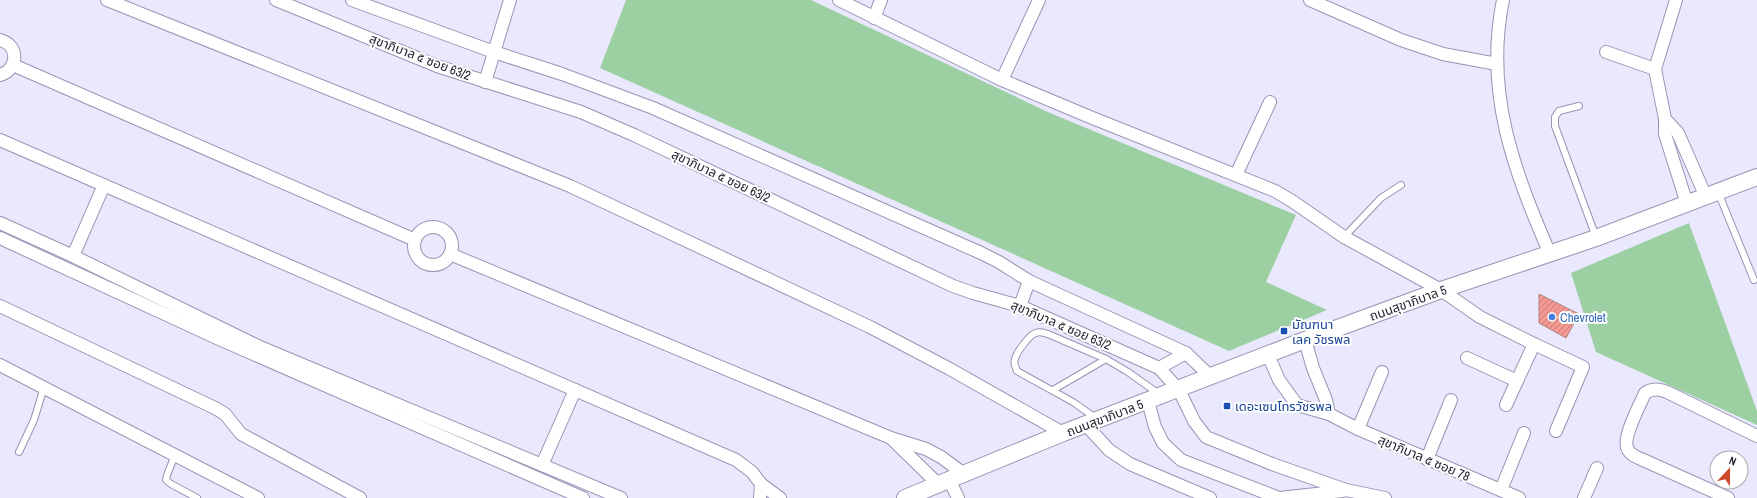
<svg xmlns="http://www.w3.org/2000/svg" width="1757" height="498" viewBox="0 0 1757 498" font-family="'Archivo Narrow','Noto Sans Thai',sans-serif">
	<defs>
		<pattern id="building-hatch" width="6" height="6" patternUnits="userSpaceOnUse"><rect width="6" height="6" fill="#f49892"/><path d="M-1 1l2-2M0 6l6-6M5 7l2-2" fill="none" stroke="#c57c78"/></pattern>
	</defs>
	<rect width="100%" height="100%" fill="#e9e8fd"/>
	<g fill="#9cd0a3">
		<path d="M 626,0 L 811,0 L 1050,113 L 1296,215 L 1266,282 L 1327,310 L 1229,351 L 600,68 Z"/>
		<path d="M 1689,223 L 1757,411 L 1757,425 L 1596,352 L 1571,273 Z"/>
	</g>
	<path fill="url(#building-hatch)" stroke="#ad8783" d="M 1539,294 L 1579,314 L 1566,338 L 1539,323 Z"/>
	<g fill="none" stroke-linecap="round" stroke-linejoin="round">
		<g stroke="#9894b4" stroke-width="8">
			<g id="lane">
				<path d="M 1579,106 L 1559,111 L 1555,117 L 1555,126 L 1596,237"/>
				<path d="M 1718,192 L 1754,280"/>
				<path d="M 1344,237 L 1381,198 L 1401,185"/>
				<path d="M 1053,390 L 1106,359"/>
				<path d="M 1097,419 L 1073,402 L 1017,371 C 1016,368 1013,363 1015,359 C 1016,353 1030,334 1036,333 C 1040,331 1044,333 1048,334 L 1106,359 L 1128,372 L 1159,394"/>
				<path d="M 19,452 L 34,420 L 44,387"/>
				<path d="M 175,455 L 167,475 L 166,480 L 171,484 L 197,498"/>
			</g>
		</g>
		<g stroke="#9894b4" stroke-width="14">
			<g id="street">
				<path d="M 107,0 L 570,186 L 870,327 L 948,368 L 1063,433"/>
				<path d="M 276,0 L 437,66 L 581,112 L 634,135 L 953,286 L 973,293 L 1020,306 L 1159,368 L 1179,390 L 1194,421 L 1206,437 L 1272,464 L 1346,490 L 1385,498"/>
				<path d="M 352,0 L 494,52 L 562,74 L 653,108 L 981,253 L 999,262 L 1029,281 L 1186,353 L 1211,377"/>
				<path d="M 839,0 L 1002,80 L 1090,117 L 1275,191 L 1292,201 L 1344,237 L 1441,290 L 1480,317 L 1534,344 L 1506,405"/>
				<path d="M 1310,0 L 1401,40 L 1443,54 L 1497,64"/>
				<path d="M 1503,0 C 1484,92 1514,171 1550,254"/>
				<path d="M 1676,0 L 1655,69 L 1665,119 L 1665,134 L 1687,204"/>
				<path d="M 874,18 L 881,0"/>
				<path d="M 0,40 C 20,45 18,70 0,75"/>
				<path d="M 1606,52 L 1655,69"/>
				<path d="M 13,65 L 415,240"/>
				<path d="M 1002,80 L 1039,0"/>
				<path d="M 485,82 L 510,0"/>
				<path d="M 1665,119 L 1678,133 L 1706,197"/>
				<path d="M 0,140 L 736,460 L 752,472 L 761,484 L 780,498"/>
				<path d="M 1236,175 L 1270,102"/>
				<path d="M 0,223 L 73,256 L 260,347 L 621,498"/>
				<circle cx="433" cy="246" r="19"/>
				<path d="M 0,238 L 219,339 L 583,498"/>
				<path d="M 450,254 L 891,438 L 926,449 L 941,457 L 964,474"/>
				<path d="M 73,256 L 104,185"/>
				<path d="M 0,306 L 215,408 L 225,414 L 241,434 L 360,498"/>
				<path d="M 1020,306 L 1029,281"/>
				<path d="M 1305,340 L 1313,368 L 1326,400 L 1329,414"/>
				<path d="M 1534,344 L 1583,367 L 1556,431"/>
				<path d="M 1268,355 L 1279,380 L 1297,405 L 1329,414 L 1358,429 L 1519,498"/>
				<path d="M 1467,358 L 1517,381"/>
				<path d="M 0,365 L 258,498"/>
				<path d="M 1159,368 L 1186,353"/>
				<path d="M 1148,401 L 1155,427 L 1163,443 L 1181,460 L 1279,498"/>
				<path d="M 1086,425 L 1109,450 L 1130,464 L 1210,498"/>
				<path d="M 1358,429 L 1382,372"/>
				<path d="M 893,440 L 938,484"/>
				<path d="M 1427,459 L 1451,400"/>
				<path d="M 542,465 L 575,390"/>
				<path d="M 949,479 L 958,498"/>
				<path d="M 1501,490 L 1524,433"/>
				<path d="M 760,498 L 761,484"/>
				<path d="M 1280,498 L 1343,491"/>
				<path d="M 1584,498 L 1597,468"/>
				<path d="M 1728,498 L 1641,459 C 1636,457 1631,455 1628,450 C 1621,439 1640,405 1645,393 C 1653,388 1659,389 1667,392 L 1757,436"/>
			</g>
		</g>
		<g stroke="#9894b4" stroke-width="18">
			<path id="secondary" d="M 905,498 L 1063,433 L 1305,340 L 1441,290 L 1596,238 L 1757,177"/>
		</g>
		<use href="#lane" stroke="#fff" stroke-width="6"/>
		<use href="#street" stroke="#fff" stroke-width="12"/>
		<use href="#secondary" stroke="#fff" stroke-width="16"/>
	</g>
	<circle fill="#3f7fe0" stroke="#fff" stroke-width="1.5" cx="1552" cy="317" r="4"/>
	<g fill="#1a4fb4" stroke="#fff" stroke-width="1.5">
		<rect x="1280" y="327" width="8" height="8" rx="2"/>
		<rect x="1223" y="402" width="8" height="8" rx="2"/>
	</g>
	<g text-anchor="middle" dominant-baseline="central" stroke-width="4" stroke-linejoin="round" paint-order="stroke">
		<g font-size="13" fill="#252330" stroke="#fff">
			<text transform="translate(420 57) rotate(21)">สุขาภิบาล ๕ ซอย 63/2</text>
			<text transform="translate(721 176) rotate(25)">สุขาภิบาล ๕ ซอย 63/2</text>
			<text transform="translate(1408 303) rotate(-20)">ถนนสุขาภิบาล 5</text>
			<text transform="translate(1061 325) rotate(23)">สุขาภิบาล ๕ ซอย 63/2</text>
			<text transform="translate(1105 418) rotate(-21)">ถนนสุขาภิบาล 5</text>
			<text transform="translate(1424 458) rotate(23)">สุขาภิบาล ๕ ซอย 78</text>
		</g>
		<g font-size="13" fill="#366cbe" stroke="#fff" text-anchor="start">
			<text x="1560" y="317">Chevrolet</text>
		</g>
		<g font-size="13" fill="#164399" stroke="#fff" text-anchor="start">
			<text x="1292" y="324">มัณฑนา<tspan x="1292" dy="15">เลค วัชรพล</tspan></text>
			<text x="1235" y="406">เดอะเซนโทรวัชรพล</text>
		</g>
	</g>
	<g transform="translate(1729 470) rotate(22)"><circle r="19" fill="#ffffff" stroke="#a8a7ac"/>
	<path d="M0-3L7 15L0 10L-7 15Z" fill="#d14729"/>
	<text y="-6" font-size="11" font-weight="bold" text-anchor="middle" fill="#252330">N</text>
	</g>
</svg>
